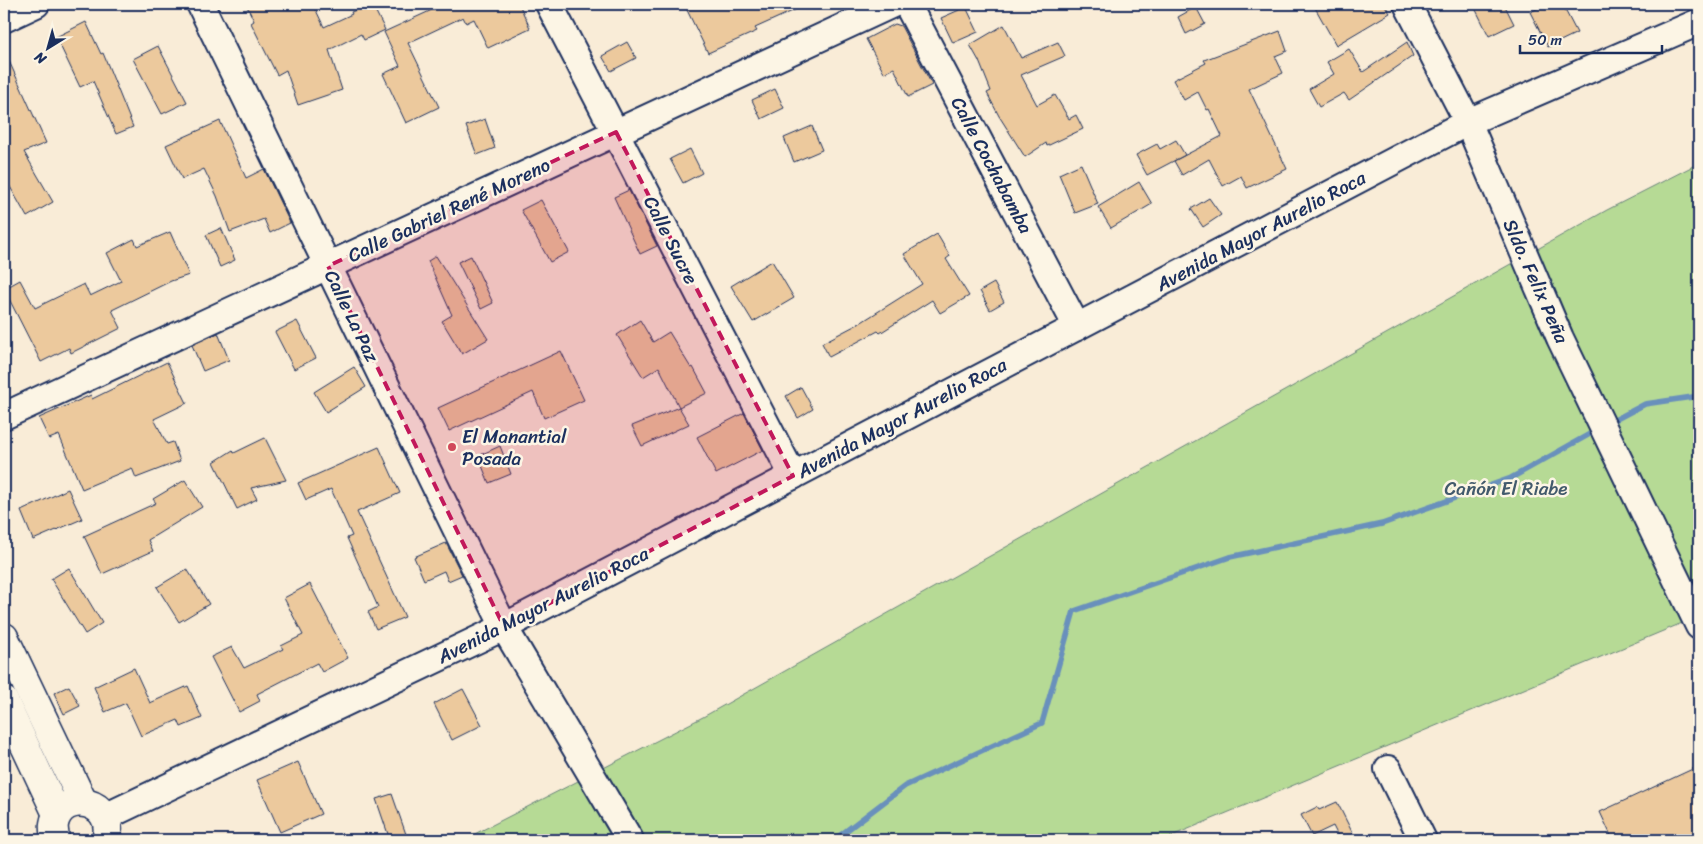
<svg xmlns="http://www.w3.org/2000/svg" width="1703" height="844" viewBox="0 0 1703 844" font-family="Sriracha,sans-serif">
	<rect width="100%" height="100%" fill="#f9ecd7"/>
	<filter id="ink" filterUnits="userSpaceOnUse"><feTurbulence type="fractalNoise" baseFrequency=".02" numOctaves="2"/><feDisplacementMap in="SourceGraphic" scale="10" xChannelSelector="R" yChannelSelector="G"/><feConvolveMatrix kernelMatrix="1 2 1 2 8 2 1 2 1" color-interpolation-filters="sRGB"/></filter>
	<g filter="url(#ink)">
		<path fill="#b6da95" stroke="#68847a" d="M 1699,163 L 1699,616 L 1162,840 L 463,840 L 703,717 L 1607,210 Z"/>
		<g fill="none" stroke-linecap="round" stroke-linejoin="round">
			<g stroke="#6990bc" stroke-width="5.5">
				<path d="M 1609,423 L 1645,404 L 1699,396"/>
				<path d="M 834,840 L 905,786 L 1042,723 L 1074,611 L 1230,557 L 1382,524 L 1511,478 L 1597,430"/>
			</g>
		</g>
		<g fill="#ecc99d" stroke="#1b2f5e">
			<path d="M 246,4 L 313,4 L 324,27 L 352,14 L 351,12 L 372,4 L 385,30 L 364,40 L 361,34 L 329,50 L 342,90 L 298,105 L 286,70 L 277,75 L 251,23 L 254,21 Z"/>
			<path d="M 445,4 L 519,4 L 530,28 L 488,48 L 474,19 L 466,23 L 463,17 L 408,43 L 439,107 L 406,123 L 383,74 L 400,66 L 384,32 Z"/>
			<path d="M 684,4 L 808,4 L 755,28 L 757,31 L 708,53 Z"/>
			<path d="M 1313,4 L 1384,4 L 1390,13 L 1336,45 Z"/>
			<path d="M 1473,4 L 1504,4 L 1514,24 L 1489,36 Z"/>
			<path d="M 1548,4 L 1562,4 L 1577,33 L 1548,47 L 1530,12 Z"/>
			<path d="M 966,7 L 978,32 L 953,43 L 941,18 Z"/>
			<path d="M 1196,7 L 1205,24 L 1186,34 L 1178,17 Z"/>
			<path d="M 86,22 L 101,54 L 103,53 L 133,127 L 116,134 L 93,81 L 80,87 L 56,37 Z"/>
			<path d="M 895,24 L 901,26 L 932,85 L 908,97 L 894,68 L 884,73 L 866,39 Z"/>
			<path d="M 1004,25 L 1021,58 L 1058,42 L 1065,56 L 1021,75 L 1037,105 L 1055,95 L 1069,119 L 1076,115 L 1083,129 L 1047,146 L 1046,143 L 1025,157 L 999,116 L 987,93 L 991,91 L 979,61 L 970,45 Z"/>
			<path d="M 1280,31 L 1287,51 L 1275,56 L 1283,73 L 1249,89 L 1287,169 L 1247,188 L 1241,176 L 1223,186 L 1209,159 L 1182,175 L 1174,161 L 1222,136 L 1209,109 L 1207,110 L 1198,92 L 1184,100 L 1173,80 L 1206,63 L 1204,60 Z"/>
			<path d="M 627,42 L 636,58 L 611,71 L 602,56 Z"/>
			<path d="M 1407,42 L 1413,56 L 1349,100 L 1344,93 L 1319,107 L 1309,89 L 1334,74 L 1327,62 L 1349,49 L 1363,72 Z"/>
			<path d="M 158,46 L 187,102 L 162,114 L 133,59 Z"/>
			<path d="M 4,50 L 46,143 L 24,152 L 53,202 L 27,217 L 4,176 Z"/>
			<path d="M 775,89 L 784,108 L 761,119 L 752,100 Z"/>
			<path d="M 485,119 L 495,148 L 477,155 L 466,126 Z"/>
			<path d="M 220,121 L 246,178 L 264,169 L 290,223 L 270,233 L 264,219 L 230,232 L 217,196 L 204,169 L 182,179 L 166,145 Z"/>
			<path d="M 812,126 L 822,150 L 794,162 L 784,138 Z"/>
			<path d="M 1176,140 L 1185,155 L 1147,175 L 1136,155 L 1157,144 L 1160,149 Z"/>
			<path d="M 690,149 L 702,173 L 683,183 L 670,159 Z"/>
			<path d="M 1081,164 L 1098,204 L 1075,213 L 1059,174 Z"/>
			<path d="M 1139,182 L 1152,204 L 1111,228 L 1098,207 Z"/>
			<path d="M 629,190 L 657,246 L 640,254 L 614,197 Z"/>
			<path d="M 1209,198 L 1221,215 L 1203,227 L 1191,209 Z"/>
			<path d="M 541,200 L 569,252 L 550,262 L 521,210 Z"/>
			<path d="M 221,228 L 235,260 L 220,267 L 206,235 Z"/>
			<path d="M 170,232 L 189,275 L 171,281 L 112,310 L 121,328 L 71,353 L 69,348 L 41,362 L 4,289 L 20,280 L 35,308 L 84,284 L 90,296 L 121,281 L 107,253 L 134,239 L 137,246 Z"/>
			<path d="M 937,234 L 950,256 L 946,259 L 969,296 L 940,313 L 932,300 L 880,333 L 878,331 L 829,357 L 822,343 L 860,323 L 922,284 L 904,254 Z"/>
			<path d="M 436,256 L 488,339 L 462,354 L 442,321 L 452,315 L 428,261 Z"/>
			<path d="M 471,256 L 493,303 L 481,309 L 458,262 Z"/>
			<path d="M 772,261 L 794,298 L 753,322 L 731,286 Z"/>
			<path d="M 994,283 L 1004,302 L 990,310 L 980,291 Z"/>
			<path d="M 640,320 L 653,342 L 669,332 L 691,368 L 693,367 L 707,393 L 679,407 L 659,367 L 643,377 L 617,335 Z"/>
			<path d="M 297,321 L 316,358 L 294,369 L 275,332 Z"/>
			<path d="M 218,333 L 229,360 L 203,371 L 192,345 Z"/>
			<path d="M 561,351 L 584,400 L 544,418 L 533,392 L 449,431 L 438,408 Z"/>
			<path d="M 167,362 L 187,403 L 154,419 L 167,444 L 173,442 L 180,461 L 136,478 L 132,468 L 82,489 L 59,435 L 49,439 L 39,418 L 91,395 L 92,399 Z"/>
			<path d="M 354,367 L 366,387 L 326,412 L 314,392 Z"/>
			<path d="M 801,387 L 813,409 L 798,418 L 786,396 Z"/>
			<path d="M 679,407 L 689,424 L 642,446 L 632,426 Z"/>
			<path d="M 744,413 L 763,450 L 716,474 L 697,437 Z"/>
			<path d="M 265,438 L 286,480 L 251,488 L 257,499 L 237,509 L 214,462 L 233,450 L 234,453 Z"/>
			<path d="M 500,446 L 511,474 L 489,483 L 478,456 Z"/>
			<path d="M 379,447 L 400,493 L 357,512 L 405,617 L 376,629 L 368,612 L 378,607 L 347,538 L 352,536 L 331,489 L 306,500 L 298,483 Z"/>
			<path d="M 185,480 L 202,507 L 148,540 L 153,551 L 102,574 L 84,536 L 156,503 L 153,499 Z"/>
			<path d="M 68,489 L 82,519 L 33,540 L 21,511 Z"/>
			<path d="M 446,543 L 462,575 L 448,581 L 444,571 L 424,580 L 414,557 Z"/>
			<path d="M 69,568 L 102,623 L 85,634 L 51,579 Z"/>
			<path d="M 187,569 L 209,604 L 179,622 L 157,587 Z"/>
			<path d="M 310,584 L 348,658 L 322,672 L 317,663 L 257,694 L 260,701 L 239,712 L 211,657 L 232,647 L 244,668 L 283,649 L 281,646 L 303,635 L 284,598 Z"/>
			<path d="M 134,668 L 150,703 L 188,686 L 202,718 L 181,727 L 178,720 L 141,736 L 126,703 L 105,712 L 94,687 Z"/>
			<path d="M 69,686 L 80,706 L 64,714 L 54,693 Z"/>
			<path d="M 463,689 L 482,725 L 452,740 L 434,704 Z"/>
			<path d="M 298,762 L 321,814 L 280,832 L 257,780 Z"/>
			<path d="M 1699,766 L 1699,834 L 1685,840 L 1613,840 L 1600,812 Z"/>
			<path d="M 392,794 L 408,840 L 390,840 L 376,799 Z"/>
			<path d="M 1337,802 L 1356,840 L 1340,840 L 1333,826 L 1312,836 L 1301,815 L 1317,807 L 1319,810 Z"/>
		</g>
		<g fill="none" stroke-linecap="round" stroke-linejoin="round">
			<g stroke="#1b2f5e" stroke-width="30">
				<g id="minor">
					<path d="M 200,4 L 504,627 L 630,840"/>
					<path d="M 549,4 L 793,476"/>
					<path d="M 907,4 L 1077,327"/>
					<path d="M 1407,4 L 1468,122 L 1560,338 L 1699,626"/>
					<path d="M 4,19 L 36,4"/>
					<path d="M 4,416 L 893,4"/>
					<path d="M 1388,769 L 1423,840"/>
					<path d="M 105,817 L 504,627 L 1468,122 L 1699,22"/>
				</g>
			</g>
			<g stroke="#1b2f5e" stroke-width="31">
				<g id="major">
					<path d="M 4,637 L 83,802"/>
					<path d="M 4,701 L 57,814"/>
					<path d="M 55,840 C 55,835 53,829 54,824 C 61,788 118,800 106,840"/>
				</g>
			</g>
			<use href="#minor" stroke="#fcf5e5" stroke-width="26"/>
			<use href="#major" stroke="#fcf5e5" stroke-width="28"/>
		</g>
	</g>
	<path fill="#c2185b" fill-opacity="0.2" stroke="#c2185b" stroke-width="4" stroke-dasharray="10 6" stroke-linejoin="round" d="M 616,132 L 793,476 L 504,627 L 328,266 Z"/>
	<circle fill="#d1495b" stroke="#fcf5e5" stroke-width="2" cx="452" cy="447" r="5"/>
	<g text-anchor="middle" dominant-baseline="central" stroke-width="5" stroke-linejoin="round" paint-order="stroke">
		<g font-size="19" fill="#1b2f5e" stroke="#fcf5e5">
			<text transform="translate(992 165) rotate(62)">Calle Cochabamba</text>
			<text transform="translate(449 210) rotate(-25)">Calle Gabriel René Moreno</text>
			<text transform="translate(1261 231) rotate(-28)">Avenida Mayor Aurelio Roca</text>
			<text transform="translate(671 240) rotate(63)">Calle Sucre</text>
			<text transform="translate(1536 281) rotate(66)">Sldo. Felix Peña</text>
			<text transform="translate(352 316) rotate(64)">Calle La Paz</text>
			<text transform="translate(902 418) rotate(-28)">Avenida Mayor Aurelio Roca</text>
			<text transform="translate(543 605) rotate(-27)">Avenida Mayor Aurelio Roca</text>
		</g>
		<g font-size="19" fill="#1b2f5e" stroke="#fcf5e5" text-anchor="start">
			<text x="462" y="436">El Manantial<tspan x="462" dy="22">Posada</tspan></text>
		</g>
		<g font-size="19" fill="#425a6c" stroke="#fcf5e5">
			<text x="1506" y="488">Cañón El Riabe</text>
		</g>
	</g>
	<rect width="1703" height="844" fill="none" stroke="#fcf5e5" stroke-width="20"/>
	<rect x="10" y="10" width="1683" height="824" fill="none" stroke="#1b2f5e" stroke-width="2" filter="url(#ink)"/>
	<g transform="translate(48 48) rotate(217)" stroke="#fcf5e5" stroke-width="4" paint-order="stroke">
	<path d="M0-4L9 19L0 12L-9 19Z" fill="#1b2f5e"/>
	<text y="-8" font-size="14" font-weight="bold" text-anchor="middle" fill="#1b2f5e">N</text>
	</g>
	<path d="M1520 45v8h142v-8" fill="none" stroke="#1b2f5e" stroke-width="2.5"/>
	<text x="1528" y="45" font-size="15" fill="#1b2f5e" stroke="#fcf5e5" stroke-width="4" paint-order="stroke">50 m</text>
</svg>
